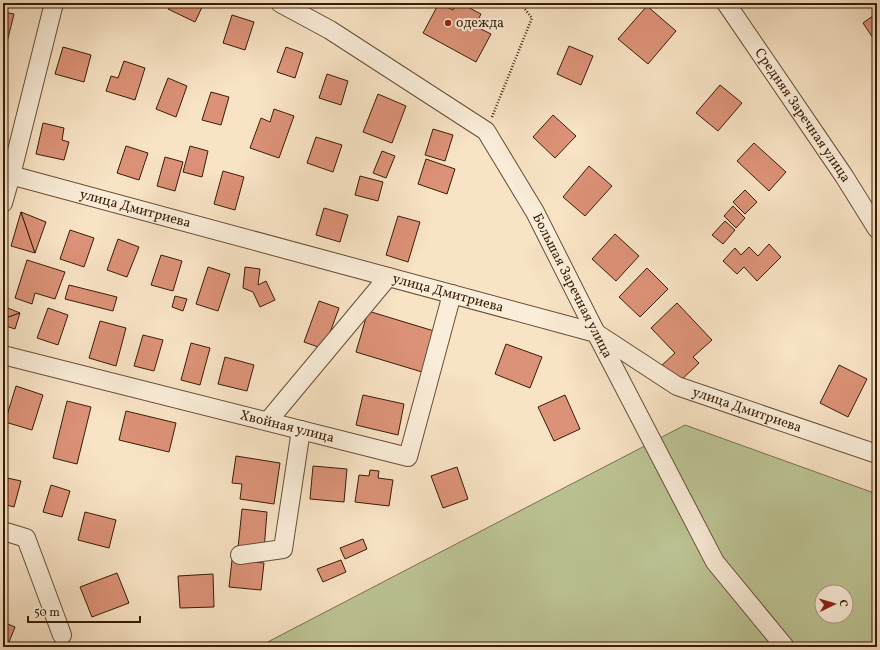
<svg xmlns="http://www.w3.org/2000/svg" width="880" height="650" viewBox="0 0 880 650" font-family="Vollkorn,serif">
	<rect width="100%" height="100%" fill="#f8e3c5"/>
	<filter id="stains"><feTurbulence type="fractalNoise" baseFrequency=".005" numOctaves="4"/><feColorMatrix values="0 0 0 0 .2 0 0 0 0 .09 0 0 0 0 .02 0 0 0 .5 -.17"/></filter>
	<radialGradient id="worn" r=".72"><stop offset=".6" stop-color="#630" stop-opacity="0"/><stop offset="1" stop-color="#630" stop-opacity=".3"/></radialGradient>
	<path fill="#bdc495" stroke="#7b704d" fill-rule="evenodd" d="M 685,425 L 877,494 L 877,639 L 864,647 L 258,647 ZM 822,592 L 846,592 L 846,616 L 822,616 Z"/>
	<g fill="#dc9278" stroke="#391d05">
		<path d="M 3,3 L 5,3 L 3,12 L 14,14 L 6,46 L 3,46 Z"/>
		<path d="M 171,3 L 204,3 L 195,22 L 168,9 Z"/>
		<path d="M 439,3 L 453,10 L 456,3 L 460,3 L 481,14 L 475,26 L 491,34 L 476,62 L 423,33 Z"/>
		<path d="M 647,6 L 676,31 L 648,64 L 618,39 Z"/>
		<path d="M 877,13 L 877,44 L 863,23 Z"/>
		<path d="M 232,15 L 254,22 L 245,50 L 223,43 Z"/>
		<path d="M 569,46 L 593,56 L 581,85 L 557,74 Z"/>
		<path d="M 63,47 L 91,55 L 84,82 L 55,74 Z"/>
		<path d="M 286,47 L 303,53 L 295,78 L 277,72 Z"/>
		<path d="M 124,61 L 145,68 L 135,100 L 106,91 L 111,76 L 118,78 Z"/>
		<path d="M 327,74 L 348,81 L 341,105 L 319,98 Z"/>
		<path d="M 168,78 L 187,86 L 176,117 L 156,109 Z"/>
		<path d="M 720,85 L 742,103 L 718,131 L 696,113 Z"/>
		<path d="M 211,92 L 229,97 L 221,125 L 202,120 Z"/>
		<path d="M 378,94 L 406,106 L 392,143 L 363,132 Z"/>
		<path d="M 274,109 L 294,116 L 279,158 L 250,148 L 261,118 L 270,122 Z"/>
		<path d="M 553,115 L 576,136 L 555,158 L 533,137 Z"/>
		<path d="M 43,123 L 64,128 L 62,140 L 69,142 L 64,160 L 36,154 Z"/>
		<path d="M 433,129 L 453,135 L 445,161 L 425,155 Z"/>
		<path d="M 316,137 L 342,145 L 333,172 L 307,163 Z"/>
		<path d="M 754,143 L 786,172 L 769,191 L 737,161 Z"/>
		<path d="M 126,146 L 148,153 L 139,180 L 117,173 Z"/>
		<path d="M 190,146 L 208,151 L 202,177 L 183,172 Z"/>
		<path d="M 382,151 L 395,156 L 386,178 L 373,173 Z"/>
		<path d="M 165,157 L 183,162 L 175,191 L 157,186 Z"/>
		<path d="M 426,159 L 455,169 L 447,194 L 418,184 Z"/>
		<path d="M 589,166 L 612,186 L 585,216 L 563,197 Z"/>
		<path d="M 223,171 L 244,177 L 235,210 L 214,204 Z"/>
		<path d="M 360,176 L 383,182 L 378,201 L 355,195 Z"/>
		<path d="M 745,190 L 757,202 L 745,214 L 733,202 Z"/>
		<path d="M 733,206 L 745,218 L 736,228 L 724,216 Z"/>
		<path d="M 324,208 L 348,215 L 340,242 L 316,235 Z"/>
		<path d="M 21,212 L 35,253 L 11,246 Z"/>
		<path d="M 21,212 L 46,222 L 35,253 Z"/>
		<path d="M 398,216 L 420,222 L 408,262 L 386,255 Z"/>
		<path d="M 725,221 L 735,230 L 723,244 L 712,235 Z"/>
		<path d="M 70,230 L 94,238 L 84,267 L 60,259 Z"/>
		<path d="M 615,234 L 639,256 L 616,281 L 592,259 Z"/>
		<path d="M 118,239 L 139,247 L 127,277 L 107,270 Z"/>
		<path d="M 769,244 L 781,257 L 757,281 L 744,267 L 737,274 L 723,261 L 735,248 L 741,255 L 749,247 L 758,256 Z"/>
		<path d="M 161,255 L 182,261 L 173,291 L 151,285 Z"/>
		<path d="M 27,260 L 65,272 L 55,299 L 35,293 L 32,304 L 15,298 Z"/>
		<path d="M 208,267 L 230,274 L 218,311 L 196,304 Z"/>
		<path d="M 245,267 L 260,269 L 258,285 L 266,281 L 275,300 L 260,307 L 253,292 L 243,288 Z"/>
		<path d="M 647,268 L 668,289 L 640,317 L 619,297 Z"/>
		<path d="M 69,285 L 117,297 L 113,311 L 65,299 Z"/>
		<path d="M 175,296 L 187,299 L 183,311 L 172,307 Z"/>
		<path d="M 319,301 L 339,308 L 324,349 L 304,342 Z"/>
		<path d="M 677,303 L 712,340 L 693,357 L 699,363 L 677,384 L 660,367 L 675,353 L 651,328 Z"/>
		<path d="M 3,306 L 20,313 L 3,319 Z"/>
		<path d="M 48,308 L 68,315 L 58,345 L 37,338 Z"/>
		<path d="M 368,311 L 434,331 L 422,372 L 356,352 Z"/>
		<path d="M 20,313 L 15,329 L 3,325 L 3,319 Z"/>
		<path d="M 100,321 L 126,328 L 116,366 L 89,358 Z"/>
		<path d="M 143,335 L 163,340 L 154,371 L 134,366 Z"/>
		<path d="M 191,343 L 210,348 L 200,385 L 181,380 Z"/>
		<path d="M 506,344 L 542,357 L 530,388 L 495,374 Z"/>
		<path d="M 225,357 L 254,365 L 247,391 L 218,384 Z"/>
		<path d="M 839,365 L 867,379 L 848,417 L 820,403 Z"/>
		<path d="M 16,386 L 43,395 L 32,430 L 5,422 Z"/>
		<path d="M 363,395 L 404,404 L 398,435 L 356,425 Z"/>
		<path d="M 565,395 L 580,429 L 554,441 L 538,407 Z"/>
		<path d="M 67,401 L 91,407 L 77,464 L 53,458 Z"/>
		<path d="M 126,411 L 176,423 L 169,452 L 119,440 Z"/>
		<path d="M 236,456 L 280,463 L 274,504 L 240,499 L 242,484 L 232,483 Z"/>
		<path d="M 313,466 L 347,469 L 344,502 L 310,499 Z"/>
		<path d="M 457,467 L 468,499 L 443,508 L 431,476 Z"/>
		<path d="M 370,470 L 379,471 L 378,478 L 393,480 L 389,506 L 355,502 L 359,475 L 369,476 Z"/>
		<path d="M 3,477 L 21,481 L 14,507 L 3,504 Z"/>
		<path d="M 51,485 L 70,491 L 62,517 L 43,512 Z"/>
		<path d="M 242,509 L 267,512 L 264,550 L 238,548 Z"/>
		<path d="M 85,512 L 116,520 L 109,548 L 78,540 Z"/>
		<path d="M 363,539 L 367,549 L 345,559 L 340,548 Z"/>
		<path d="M 232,560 L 264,563 L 261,590 L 229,587 Z"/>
		<path d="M 341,560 L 346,572 L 323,582 L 317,569 Z"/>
		<path d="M 117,573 L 129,603 L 92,617 L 80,587 Z"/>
		<path d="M 213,574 L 214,607 L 180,608 L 178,576 Z"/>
		<path d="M 3,622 L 15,627 L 7,647 L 3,647 Z"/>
	</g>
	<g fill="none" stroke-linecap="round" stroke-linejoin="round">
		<g stroke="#694e35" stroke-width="20">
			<g id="minor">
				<path id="s1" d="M 280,3 L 330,30 L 486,131 L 535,212 L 596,333 L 715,562 L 785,647"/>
				<path id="s2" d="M 726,3 L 844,176 L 877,229"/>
				<path id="s3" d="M 3,173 L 596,333 L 677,386 L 877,454"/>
				<path d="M 3,203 L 11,175 L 54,3"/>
				<path id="s4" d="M 3,355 L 408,457 L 452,294"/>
				<path d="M 268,421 L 388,277"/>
				<path d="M 3,531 L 26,538 L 62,635"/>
				<path d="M 240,555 L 283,549 L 301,430"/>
			</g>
		</g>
		<path stroke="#391d05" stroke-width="2.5" stroke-dasharray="1 2" stroke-linecap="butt" d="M 492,117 L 532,18 L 520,3"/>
		<use href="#minor" stroke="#faedd9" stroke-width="18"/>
	</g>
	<circle fill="#8f2418" stroke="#faedd9" stroke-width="1.5" cx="448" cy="23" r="4"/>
	<g text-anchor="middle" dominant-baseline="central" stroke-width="4" stroke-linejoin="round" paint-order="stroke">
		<g font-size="14" fill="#391d05" stroke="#faedd9" text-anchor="start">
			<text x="456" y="23">одежда</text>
		</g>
		<g font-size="14" fill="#391d05" stroke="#faedd9">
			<text stroke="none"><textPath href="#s2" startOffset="136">Средняя Заречная улица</textPath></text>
			<text stroke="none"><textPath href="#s3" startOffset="137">улица Дмитриева</textPath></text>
			<text stroke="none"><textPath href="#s1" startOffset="420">Большая Заречная улица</textPath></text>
			<text stroke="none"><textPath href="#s3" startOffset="461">улица Дмитриева</textPath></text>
			<text stroke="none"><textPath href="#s3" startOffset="785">улица Дмитриева</textPath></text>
			<text stroke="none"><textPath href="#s4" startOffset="293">Хвойная улица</textPath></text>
		</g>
	</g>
	<rect width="880" height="650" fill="none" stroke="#f8e3c5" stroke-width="16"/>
	<rect x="4" y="4" width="872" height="642" fill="none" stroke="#391d05" stroke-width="2"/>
	<rect x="8" y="8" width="864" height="634" fill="none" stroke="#391d05"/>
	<g transform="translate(834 604) rotate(85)"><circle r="19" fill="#faedd9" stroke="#ad9a84"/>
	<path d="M0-3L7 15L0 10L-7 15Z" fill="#8f2418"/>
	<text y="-6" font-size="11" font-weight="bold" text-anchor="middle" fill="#391d05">С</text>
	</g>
	<path d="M28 616v6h112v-6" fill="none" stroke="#391d05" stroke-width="2"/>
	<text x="34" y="616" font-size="12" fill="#391d05" stroke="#faedd9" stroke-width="3" paint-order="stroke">50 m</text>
	<rect width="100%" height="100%" filter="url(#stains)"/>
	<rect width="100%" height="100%" fill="url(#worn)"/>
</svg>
